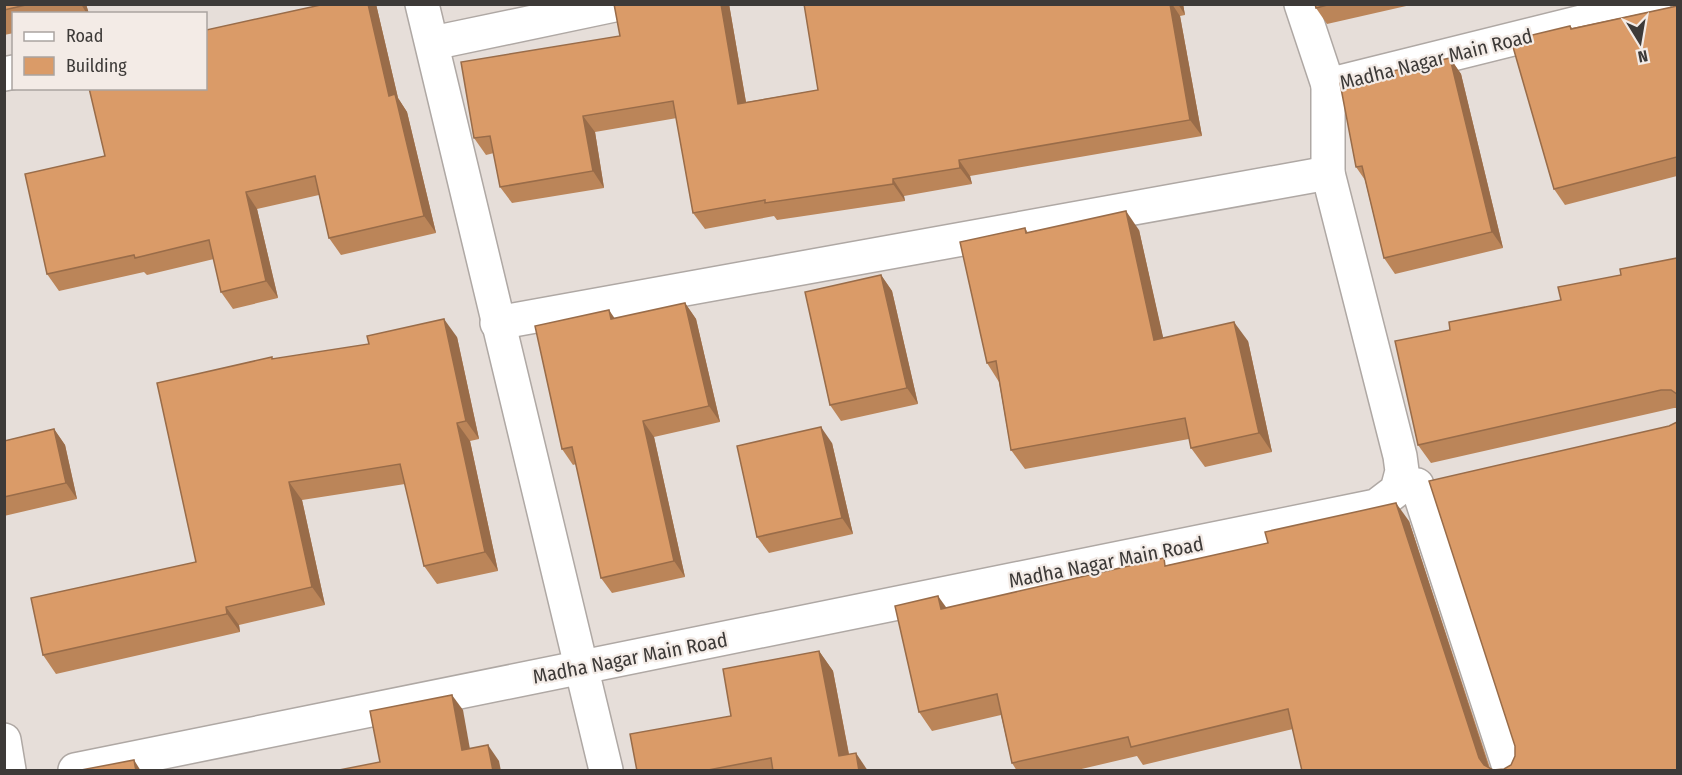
<svg xmlns="http://www.w3.org/2000/svg" width="1682" height="775" viewBox="0 0 1682 775" font-family="'Fira Sans Condensed',sans-serif">
	<rect width="100%" height="100%" fill="#e6ded9"/>
	<g fill="none" stroke-linecap="round" stroke-linejoin="round">
		<g stroke="#afa8a4" stroke-width="36">
			<g id="minor">
				<path d="M 422,4 L 606,770"/>
				<path d="M 1301,4 L 1328,85"/>
				<path d="M 433,43 L 619,4"/>
				<path d="M 4,74 L 14,72"/>
				<path d="M 497,323 L 1328,173"/>
				<path d="M 1417,485 L 1510,770"/>
				<path d="M 4,740 L 9,770"/>
				<path d="M 75,770 L 1376,506 L 1397,490 L 1402,471 L 1400,456 L 1328,173 L 1328,85 L 1654,4"/>
			</g>
		</g>
		<use href="#minor" stroke="#fff" stroke-width="33"/>
	</g>
	<g fill="#bb8559">
		<path d="M 4,4 L 86,4 L 89,14 L 14,14 L 14,33 L 4,35 Z"/>
		<path d="M 325,4 L 376,4 L 398,98 L 407,112 L 436,233 L 341,255 L 329,238 L 319,195 L 257,209 L 278,298 L 233,309 L 221,292 L 214,259 L 147,275 L 144,272 L 59,291 L 47,274 L 105,156 Z"/>
		<path d="M 614,4 L 729,4 L 746,102 L 818,90 L 804,4 L 1183,4 L 1185,15 L 1180,16 L 1202,136 L 970,176 L 972,184 L 904,196 L 905,201 L 777,220 L 774,216 L 705,229 L 693,213 L 677,118 L 595,132 L 604,188 L 512,203 L 500,187 L 494,153 L 486,155 L 474,138 L 620,36 Z"/>
		<path d="M 1315,4 L 1415,4 L 1327,24 L 1316,8 Z"/>
		<path d="M 1677,6 L 1677,176 L 1565,205 L 1554,189 L 1570,26 L 1572,28 Z"/>
		<path d="M 1450,58 L 1461,74 L 1503,248 L 1395,274 L 1384,258 L 1365,180 L 1356,167 Z"/>
		<path d="M 1025,228 L 1028,233 L 1139,230 L 1163,338 L 1248,341 L 1272,452 L 1205,467 L 1191,448 L 1189,439 L 1025,469 L 1011,450 L 999,382 L 987,363 Z"/>
		<path d="M 1677,258 L 1677,408 L 1674,408 L 1431,463 L 1418,445 L 1450,330 L 1561,300 L 1621,275 Z"/>
		<path d="M 881,275 L 892,291 L 918,404 L 841,421 L 830,405 Z"/>
		<path d="M 685,303 L 696,319 L 720,422 L 654,437 L 685,577 L 612,593 L 601,578 L 576,464 L 573,465 L 562,449 L 615,319 Z"/>
		<path d="M 457,337 L 479,439 L 470,441 L 498,571 L 437,584 L 424,566 L 405,484 L 302,500 L 325,605 L 239,625 L 240,632 L 56,674 L 43,655 L 196,562 L 273,359 Z"/>
		<path d="M 54,429 L 65,445 L 77,499 L 4,516 L 4,441 Z"/>
		<path d="M 832,443 L 853,534 L 769,553 L 757,537 Z"/>
		<path d="M 1409,521 L 1490,768 L 1493,770 L 1677,771 L 1302,771 L 1293,729 L 1143,765 L 1137,756 L 1073,771 L 1017,771 L 1012,763 L 1001,715 L 932,731 L 919,712 L 1168,565 Z"/>
		<path d="M 819,651 L 833,671 L 849,754 L 868,771 L 637,771 L 731,716 Z"/>
	</g>
	<g fill="#996c49">
		<path d="M 81,4 L 86,4 L 89,14 L 87,14 Z"/>
		<path d="M 368,4 L 376,4 L 398,98 L 407,112 L 436,233 L 424,216 L 389,96 Z"/>
		<path d="M 721,4 L 729,4 L 749,120 L 738,104 Z"/>
		<path d="M 1170,4 L 1172,4 L 1180,16 L 1202,136 L 1190,120 Z"/>
		<path d="M 1178,4 L 1183,4 L 1185,15 Z"/>
		<path d="M 1450,58 L 1461,74 L 1503,248 L 1492,232 Z"/>
		<path d="M 583,116 L 595,132 L 604,188 L 593,171 Z"/>
		<path d="M 959,160 L 970,176 L 972,184 L 960,168 Z"/>
		<path d="M 893,179 L 904,196 L 905,201 L 893,184 Z"/>
		<path d="M 246,192 L 257,209 L 278,298 L 266,281 Z"/>
		<path d="M 1126,211 L 1139,230 L 1168,359 L 1154,340 Z"/>
		<path d="M 881,275 L 892,291 L 918,404 L 907,388 Z"/>
		<path d="M 685,303 L 696,319 L 720,422 L 709,406 Z"/>
		<path d="M 609,310 L 620,326 L 611,319 Z"/>
		<path d="M 444,319 L 457,337 L 479,439 L 466,421 Z"/>
		<path d="M 1234,322 L 1248,341 L 1272,452 L 1259,433 Z"/>
		<path d="M 643,421 L 654,437 L 685,577 L 674,561 Z"/>
		<path d="M 457,423 L 470,441 L 498,571 L 485,552 Z"/>
		<path d="M 821,427 L 832,443 L 853,534 L 842,518 Z"/>
		<path d="M 54,429 L 65,445 L 77,499 L 66,483 Z"/>
		<path d="M 289,482 L 302,500 L 325,605 L 312,587 Z"/>
		<path d="M 1396,503 L 1409,521 L 1490,771 L 1488,771 L 1479,758 Z"/>
		<path d="M 938,596 L 951,614 L 941,609 Z"/>
		<path d="M 226,607 L 239,625 L 240,632 L 227,614 Z"/>
		<path d="M 819,651 L 833,671 L 852,771 L 839,756 Z"/>
		<path d="M 452,695 L 463,710 L 473,766 L 462,750 Z"/>
		<path d="M 488,745 L 499,761 L 501,771 L 493,771 Z"/>
		<path d="M 856,753 L 868,771 L 859,771 Z"/>
		<path d="M 134,760 L 141,771 L 136,771 Z"/>
	</g>
	<g fill="#da9b68" stroke="#996c49" stroke-width="1.5">
		<path d="M 4,4 L 30,4 L 4,10 Z"/>
		<path d="M 325,4 L 368,4 L 389,96 L 395,94 L 424,216 L 329,238 L 315,176 L 246,192 L 266,281 L 221,292 L 209,240 L 135,258 L 134,255 L 47,274 L 25,174 L 105,156 L 89,88 L 206,88 L 206,30 Z"/>
		<path d="M 614,4 L 721,4 L 738,104 L 818,90 L 804,4 L 1170,4 L 1190,120 L 959,160 L 960,168 L 893,179 L 893,184 L 765,203 L 765,200 L 693,213 L 673,101 L 583,116 L 593,171 L 500,187 L 490,136 L 474,138 L 461,62 L 620,36 Z"/>
		<path d="M 1315,4 L 1331,4 L 1316,8 Z"/>
		<path d="M 1677,6 L 1677,157 L 1554,189 L 1511,40 L 1570,26 L 1571,29 Z"/>
		<path d="M 1450,58 L 1492,232 L 1384,258 L 1362,166 L 1356,167 L 1340,83 Z"/>
		<path d="M 1126,211 L 1154,340 L 1234,322 L 1259,433 L 1191,448 L 1185,418 L 1011,450 L 996,361 L 987,363 L 960,242 L 1025,228 L 1026,233 Z"/>
		<path d="M 1677,258 L 1677,394 L 1671,390 L 1661,390 L 1418,445 L 1395,341 L 1450,330 L 1449,322 L 1561,300 L 1558,287 L 1621,275 L 1620,269 Z"/>
		<path d="M 881,275 L 907,388 L 830,405 L 805,292 Z"/>
		<path d="M 685,303 L 709,406 L 643,421 L 674,561 L 601,578 L 572,447 L 562,449 L 535,326 L 609,310 L 611,319 Z"/>
		<path d="M 444,319 L 466,421 L 457,423 L 485,552 L 424,566 L 400,464 L 289,482 L 312,587 L 226,607 L 227,614 L 43,655 L 31,598 L 196,562 L 157,383 L 272,357 L 272,359 L 369,344 L 367,336 Z"/>
		<path d="M 1677,422 L 1677,771 L 1302,771 L 1288,709 L 1131,747 L 1128,737 L 1012,763 L 997,694 L 919,712 L 895,606 L 938,596 L 941,609 L 1164,558 L 1165,566 L 1268,543 L 1265,532 L 1396,503 L 1479,758 L 1484,765 L 1493,770 L 1504,769 L 1511,765 L 1515,756 L 1515,746 L 1429,481 L 1669,426 Z"/>
		<path d="M 821,427 L 842,518 L 757,537 L 737,446 Z"/>
		<path d="M 54,429 L 66,483 L 4,497 L 4,441 Z"/>
		<path d="M 819,651 L 839,756 L 856,753 L 859,771 L 773,771 L 771,758 L 703,771 L 637,771 L 630,734 L 731,716 L 723,669 Z"/>
		<path d="M 452,695 L 462,750 L 488,745 L 493,771 L 334,771 L 380,762 L 370,711 Z"/>
		<path d="M 134,760 L 136,771 L 76,771 Z"/>
	</g>
	<g text-anchor="middle" dominant-baseline="central" stroke-width="4.5" stroke-linejoin="round" paint-order="stroke">
		<g font-size="20" fill="#3d3a38" stroke="#f3ebe6">
			<text transform="translate(1436 59) rotate(-14)">Madha Nagar Main Road</text>
			<text transform="translate(1106 562) rotate(-11)">Madha Nagar Main Road</text>
			<text transform="translate(630 658) rotate(-11)">Madha Nagar Main Road</text>
		</g>
	</g>
	<rect width="1682" height="775" fill="none" stroke="#3d3a38" stroke-width="12"/>
	<rect x="12" y="12" width="195" height="78" fill="#f3ebe6" stroke="#aaa4a0" stroke-width="1.5"/>
	<rect x="24" y="32" width="30" height="9" fill="#ffffff" stroke="#aaa4a0" stroke-width="1.5"/>
	<text x="66" y="42" font-size="18" fill="#3d3a38">Road</text>
	<rect x="24" y="57" width="30" height="18" fill="#da9b68" stroke="#aaa4a0" stroke-width="1.5"/>
	<text x="66" y="72" font-size="18" fill="#3d3a38">Building</text>
	<g transform="translate(1640 42) rotate(169)" stroke="#f3ebe6" stroke-width="4.5" paint-order="stroke">
	<path d="M0-4.5L10 22L0 15L-10 22Z" fill="#3d3a38"/>
	<text y="-9" font-size="16" font-weight="bold" text-anchor="middle" fill="#3d3a38">N</text>
	</g>
</svg>
